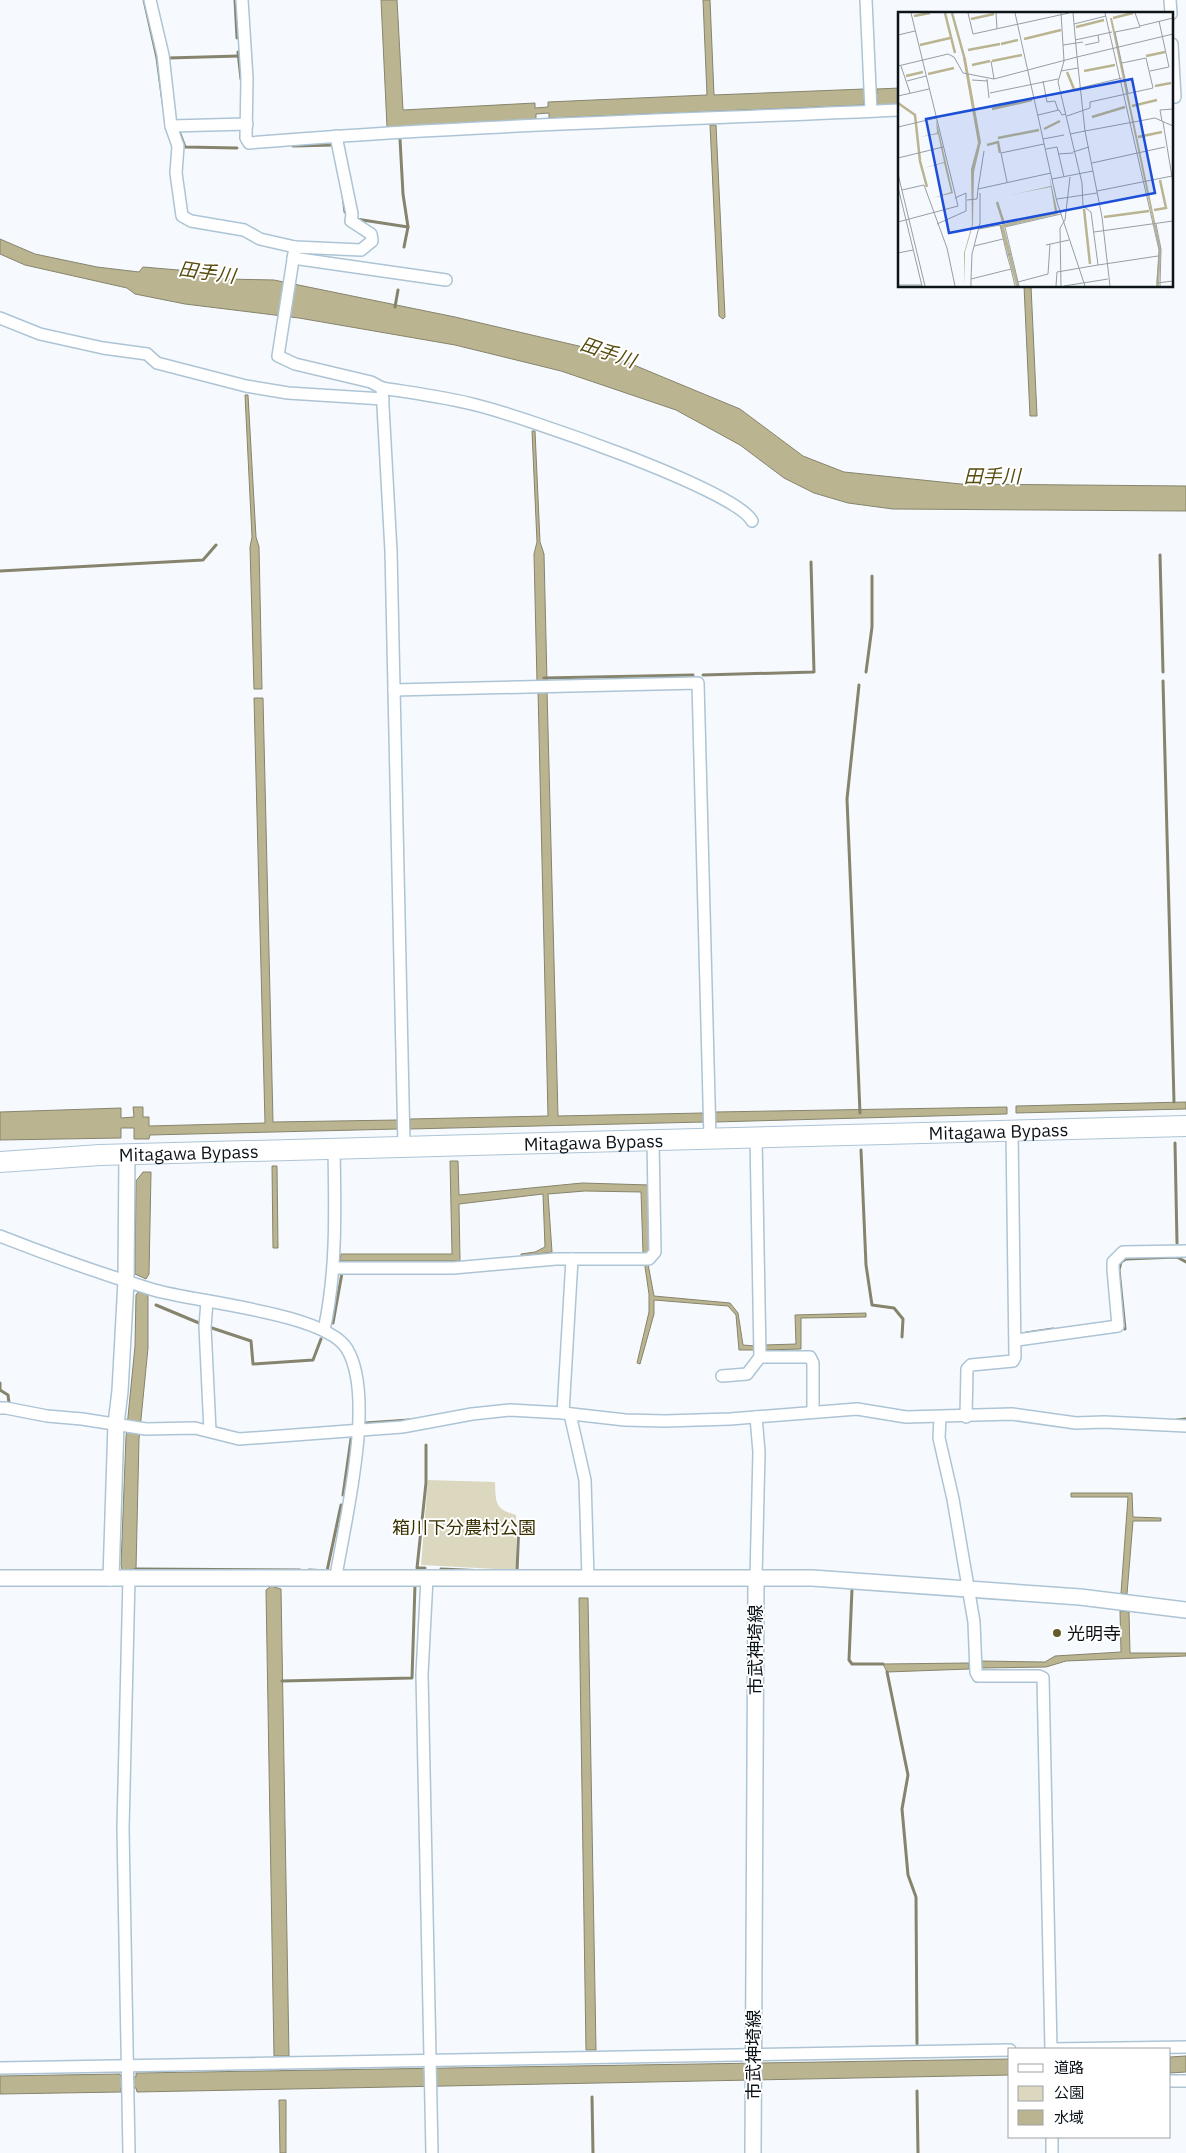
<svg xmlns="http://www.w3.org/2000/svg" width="1186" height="2153" viewBox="0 0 1186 2153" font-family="'IBM Plex Sans','Noto Sans JP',sans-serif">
	<rect width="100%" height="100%" fill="#f6fafe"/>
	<path fill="#dcd7bf" d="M 428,1480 L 495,1482 C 496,1502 494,1509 516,1515 L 516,1570 L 421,1565 Z"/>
	<g fill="#bab490" stroke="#86846d">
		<path d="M 381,0 L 397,0 L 403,110 L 535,103 L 535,108 L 548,107 L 548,102 L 707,95 L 703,0 L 710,0 L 714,95 L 864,89 L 864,94 L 877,94 L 877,89 L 900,88 L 900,104 L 877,105 L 877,99 L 864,100 L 864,105 L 549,118 L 549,113 L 536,114 L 536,119 L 387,127 Z"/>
		<path d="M 710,125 L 716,125 L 725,317 L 723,319 L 719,316 Z"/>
		<path d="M 0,239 L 35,254 L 97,267 L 139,272 L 143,267 L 190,271 L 225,279 L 274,280 L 455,317 L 600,351 L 740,409 L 803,456 L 844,472 L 961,484 L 1186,486 L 1186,511 L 893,509 L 848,503 L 814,493 L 784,478 L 740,445 L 676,410 L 561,371 L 455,345 L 299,318 L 185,304 L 135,294 L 127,288 L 25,265 L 0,254 Z"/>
		<path d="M 1024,286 L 1031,286 L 1037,416 L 1030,416 Z"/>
		<path d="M 245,395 L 248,395 L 256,537 L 259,547 L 262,689 L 254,689 L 250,547 L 252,537 Z"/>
		<path d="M 532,431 L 535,431 L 540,542 L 544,554 L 547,682 L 537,682 L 534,554 L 537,542 Z"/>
		<path d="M 538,690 L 547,690 L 558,1116 L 703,1113 L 704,1122 L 410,1129 L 410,1119 L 548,1116 Z"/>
		<path d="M 254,698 L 263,698 L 273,1122 L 398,1120 L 398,1129 L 150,1135 L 149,1139 L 134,1139 L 134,1128 L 121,1128 L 121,1138 L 0,1140 L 0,1112 L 121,1108 L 121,1118 L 134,1117 L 133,1107 L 143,1107 L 143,1117 L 149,1117 L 149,1126 L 265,1123 Z"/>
		<path d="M 1186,1102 L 1186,1109 L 1016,1113 L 1016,1106 Z"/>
		<path d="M 1007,1107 L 1007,1114 L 715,1122 L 715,1112 Z"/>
		<path d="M 450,1161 L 458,1161 L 459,1195 L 582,1183 L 650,1185 L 648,1264 L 654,1296 L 730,1303 L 738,1313 L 743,1345 L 755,1346 L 755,1350 L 739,1350 L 736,1315 L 728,1306 L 654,1300 L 654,1314 L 640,1364 L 637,1363 L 649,1312 L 649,1294 L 643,1253 L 641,1192 L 585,1191 L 548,1194 L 552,1252 L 521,1256 L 521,1254 L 535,1252 L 545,1247 L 543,1194 L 459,1204 L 460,1261 L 340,1261 L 341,1254 L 452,1254 Z"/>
		<path d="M 272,1166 L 277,1166 L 278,1248 L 273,1248 Z"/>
		<path d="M 143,1172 L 151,1172 L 149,1274 L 146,1279 L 135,1274 L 136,1181 Z"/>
		<path d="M 139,1291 L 145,1292 L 148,1296 L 148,1348 L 139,1439 L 136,1569 L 122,1570 L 121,1565 L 126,1437 L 135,1346 L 136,1295 Z"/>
		<path d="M 866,1313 L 866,1317 L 801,1318 L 801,1349 L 765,1350 L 765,1345 L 796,1344 L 795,1315 Z"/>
		<path d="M 1071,1493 L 1132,1493 L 1133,1517 L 1161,1518 L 1161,1521 L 1133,1521 L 1127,1594 L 1121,1593 L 1128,1497 L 1071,1497 Z"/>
		<path d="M 271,1586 L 281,1589 L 289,2056 L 274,2056 L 266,1590 Z"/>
		<path d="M 579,1598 L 588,1598 L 596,2050 L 586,2050 Z"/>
		<path d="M 1120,1611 L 1129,1612 L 1130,1653 L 1186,1653 L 1186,1656 L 1066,1661 L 1046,1667 L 983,1668 L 981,1665 L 981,1661 L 1045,1662 L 1055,1656 L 1121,1652 Z"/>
		<path d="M 969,1663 L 969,1669 L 887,1672 L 883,1664 Z"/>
		<path d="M 1186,2056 L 1186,2072 L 1170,2073 L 1170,2057 Z"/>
		<path d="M 1010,2059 L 1010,2075 L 137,2092 L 136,2088 L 121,2088 L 121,2092 L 0,2094 L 0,2076 L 120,2074 L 121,2077 L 136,2077 L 136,2073 Z"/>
		<path d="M 279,2100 L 286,2100 L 286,2153 L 280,2153 Z"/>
	</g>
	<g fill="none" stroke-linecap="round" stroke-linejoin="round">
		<g stroke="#86846d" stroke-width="3">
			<path d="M 144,0 L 157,58 L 164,110"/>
			<path d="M 235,0 L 237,38"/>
			<path d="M 238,52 L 241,79"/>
			<path d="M 168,58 L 239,56"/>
			<path d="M 179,131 L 185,147 L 237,148"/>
			<path d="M 400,139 L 403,194 L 408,227 L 404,247"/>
			<path d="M 293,146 L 334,145"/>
			<path d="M 343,195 L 345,212"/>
			<path d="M 356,219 L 408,227"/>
			<path d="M 395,307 L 398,290"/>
			<path d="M 1160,555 L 1163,672"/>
			<path d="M 0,571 L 203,560 L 216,545"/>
			<path d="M 866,672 L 872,627 L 872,576"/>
			<path d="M 703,675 L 814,672 L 811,562"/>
			<path d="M 544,678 L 693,675"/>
			<path d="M 1163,681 L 1174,1102"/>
			<path d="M 859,685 L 847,799 L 860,1113"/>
			<path d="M 1175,1143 L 1177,1243"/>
			<path d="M 861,1150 L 866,1265 L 872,1305 L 894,1308 L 903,1319 L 902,1337"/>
			<path d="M 156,1305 L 199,1323"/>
			<path d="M 333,1323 L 342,1273"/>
			<path d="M 209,1327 L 251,1341 L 253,1364 L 313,1360 L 321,1339"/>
			<path d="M 1125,1329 L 1119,1270 L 1121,1262 L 1126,1259 L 1177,1257 L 1186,1262"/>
			<path d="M 1026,1333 L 1053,1329"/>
			<path d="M 0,1383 L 0,1390 L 8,1395 L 9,1403"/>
			<path d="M 1177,1420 L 1186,1419"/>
			<path d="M 365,1423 L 409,1420"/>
			<path d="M 343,1495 L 351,1439"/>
			<path d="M 425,1568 L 417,1568 L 426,1483 L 426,1445"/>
			<path d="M 136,1569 L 300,1570"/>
			<path d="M 441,1569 L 486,1571"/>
			<path d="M 309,1570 L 327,1571 L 341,1505"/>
			<path d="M 517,1572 L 519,1522"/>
			<path d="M 852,1589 L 849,1660 L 852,1664 L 883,1664"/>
			<path d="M 887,1672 L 908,1775 L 902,1809 L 908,1875 L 916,1897 L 917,2044"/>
			<path d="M 282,1681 L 412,1678 L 415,1585"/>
			<path d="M 917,2091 L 918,2153"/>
			<path d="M 592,2097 L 593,2153"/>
		</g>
		<g stroke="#adc4d5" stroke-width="14">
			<g id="street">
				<path d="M 150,0 L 163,55 L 171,126 L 178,146 L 176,173 L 182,216 L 191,221 L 244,230 L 260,239 L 295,247 L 361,250 L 372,241 L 371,234 L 351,221 L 352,214 L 336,136"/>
				<path d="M 242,0 L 247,78 L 246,138 L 249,143 C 466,125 683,120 900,110"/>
				<path d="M 866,0 L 871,111"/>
				<path d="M 1170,0 L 1171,14"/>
				<path d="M 1172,44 L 1175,97"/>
				<path d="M 171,126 L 247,124"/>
				<path d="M 295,247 L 278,356 L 295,364 L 371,382 L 382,388 L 391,551 L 404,1146"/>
				<path d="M 293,258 L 446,280"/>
				<path d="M 0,318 L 40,334 L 103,348 L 147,354 L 157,363 L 246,386 L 288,393 L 383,399"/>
				<path d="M 382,388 C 413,393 446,397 476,405 C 521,416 735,489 752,521"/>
				<path d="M 394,690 L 698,683 L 710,1138"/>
				<path d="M 756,1137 L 760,1357"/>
				<path d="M 0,1236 C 51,1256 102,1274 154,1290 C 195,1302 326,1313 347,1349 C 376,1397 345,1520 336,1576"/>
				<path d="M 334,1268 L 453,1268 L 556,1259 L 649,1259 L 655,1252 L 653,1141"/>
				<path d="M 207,1301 L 205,1327 L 210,1431"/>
				<path d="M 324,1330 C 337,1270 335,1210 334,1148"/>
				<path d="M 1017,1340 L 1118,1326 L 1113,1269 L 1113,1262 L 1123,1252 L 1186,1251"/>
				<path d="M 722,1376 L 747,1374 L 760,1357 L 810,1357 L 813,1363 L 813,1412"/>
				<path d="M 0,1408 L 6,1408 L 47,1416 L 82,1419 L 146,1429 L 195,1428 L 239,1439 L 402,1427 L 472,1414 L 510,1410 L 563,1413 L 625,1420 L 665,1421 L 730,1419 L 857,1409 L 906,1417 L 1012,1414 L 1076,1423 L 1104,1422 L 1186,1426"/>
				<path d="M 563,1413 L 572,1259"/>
				<path d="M 570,1414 L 585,1480 L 588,1578"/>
				<path d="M 940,1417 L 939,1438 L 953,1499 L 974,1622 L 976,1672 L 978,1676 L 1039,1676 L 1043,1678 L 1051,2049"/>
				<path d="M 966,1417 L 967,1369 L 971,1365 L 1013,1361 L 1015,1357 L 1012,1131"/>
				<path d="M 427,1578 L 422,1674 L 432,2153"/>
				<path d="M 756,1578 L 759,1452 L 756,1417"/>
				<path d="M 1052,2049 L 1186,2047"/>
				<path d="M 0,2068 L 1010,2050"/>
				<path d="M 1170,2081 L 1186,2081"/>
				<path d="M 1052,2137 L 1052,2153"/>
				<path d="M 129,2153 L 123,1829 L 129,1577"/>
			</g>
		</g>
		<g stroke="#adc4d5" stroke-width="18">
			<g id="secondary">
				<path d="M 0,1578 L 812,1578 L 1080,1597 L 1186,1610"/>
				<path d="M 111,1578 L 116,1424 L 120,1391 L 126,1281 L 127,1154"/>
				<path d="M 753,2153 L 756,1578"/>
			</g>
		</g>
		<g stroke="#adc4d5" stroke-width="22">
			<g id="highway">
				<path id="s1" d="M 0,1162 L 100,1155 L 1186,1126"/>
			</g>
		</g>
		<use href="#street" stroke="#fff" stroke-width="11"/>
		<use href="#secondary" stroke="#fff" stroke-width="15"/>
		<use href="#highway" stroke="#fff" stroke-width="20"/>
	</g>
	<circle fill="#675d2a" stroke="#fff" stroke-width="2" cx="1057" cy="1633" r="5"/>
	<g text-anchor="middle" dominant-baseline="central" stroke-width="4" stroke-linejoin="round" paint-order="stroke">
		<g font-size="18" fill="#0c141a" stroke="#fff">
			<text stroke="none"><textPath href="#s1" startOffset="999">Mitagawa Bypass</textPath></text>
			<text stroke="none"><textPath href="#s1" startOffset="594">Mitagawa Bypass</textPath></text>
			<text stroke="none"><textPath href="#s1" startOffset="189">Mitagawa Bypass</textPath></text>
			<text transform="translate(755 1650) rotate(-90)">市武神埼線</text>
			<text transform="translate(753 2055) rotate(-90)">市武神埼線</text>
		</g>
		<g font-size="18" fill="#383001" stroke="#fff">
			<text x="464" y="1527">箱川下分農村公園</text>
		</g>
		<g font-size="18" fill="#0c141a" stroke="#fff" text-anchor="start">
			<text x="1067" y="1633">光明寺</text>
		</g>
		<g font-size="19" font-style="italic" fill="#574c0e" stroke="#fff">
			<text transform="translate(207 272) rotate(8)">田手川</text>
			<text transform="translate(608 352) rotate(19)">田手川</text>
			<text x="992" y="476">田手川</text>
		</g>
	</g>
	<g transform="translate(898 12)">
		<rect width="275" height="275" fill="#f6fafe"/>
		<path d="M 212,6 L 214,6 L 263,238 L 261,274 L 258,274 L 261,238 ZM 65,46 L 68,47 L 83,130 L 76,160 L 75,213 L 67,240 L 67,274 L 66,241 L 74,213 L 73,157 L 80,131 ZM 38,107 L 55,181 L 35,186 L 53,180 L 46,151 L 26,156 L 46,150 L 40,122 L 22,125 L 39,121 ZM 151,162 L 160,202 L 106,215 L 121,274 L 118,274 L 102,213 L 157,200 L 153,175 L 112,183 L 153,174 Z" fill="#bab490"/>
		<path fill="none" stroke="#bab490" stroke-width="2.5" d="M 47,1 L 57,41M 54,1 L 67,48M 16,4 L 32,1M 215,6 L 235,1M 73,7 L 96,2M 178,15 L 206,8M 126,27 L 163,18M 103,32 L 120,28M 22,33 L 52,26M 70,38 L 102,32M 248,44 L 267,40M 94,49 L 124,43M 74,53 L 92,49M 186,59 L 217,53M 169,60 L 176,77M 30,62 L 56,56M 8,64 L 25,60M 257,74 L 273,71M 0,91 L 17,103 L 22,149 L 29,175M 234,94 L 259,88M 94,97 L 134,88M 194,105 L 227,95M 146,117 L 162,109M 240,125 L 264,120M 100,126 L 141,118M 89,133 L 100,130 L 102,141M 99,190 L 106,212M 186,197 L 192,252M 256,198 L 268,196 L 262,168M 206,205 L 251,199"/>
		<path fill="none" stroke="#989ea3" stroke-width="1" d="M 70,1 L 75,22 L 171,1M 98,1 L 99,17M 117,1 L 159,190 L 187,274M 163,1 L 166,49 L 160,70 L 184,171 L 185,194 L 193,200 L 200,253 L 260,244M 175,1 L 179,45 L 275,22M 207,1 L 261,238 L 259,271 L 275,269M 176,12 L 208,4M 242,14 L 275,6M 0,23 L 17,19M 177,28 L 214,20M 165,33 L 185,30M 187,33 L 201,30 L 200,23M 93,49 L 96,67M 0,54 L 50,42 L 56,45 L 65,61 L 96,67 L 179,45 L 187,119 L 257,106 L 275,114M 3,54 L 12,81M 163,59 L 180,56M 252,59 L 271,55 L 261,9M 89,67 L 91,86M 74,68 L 90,69M 9,69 L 28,64M 145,69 L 149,90 L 157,89 L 160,98M 165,80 L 224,66M 92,81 L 160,67M 230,81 L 217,20 L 242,15 L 237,1M 0,84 L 31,77M 140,103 L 161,98 L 164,103 L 168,102M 169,104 L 192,96 L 192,90 L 255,76 L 248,46 L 224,51M 264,109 L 262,98 L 275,97M 265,110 L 275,171M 0,115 L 38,106M 172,122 L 187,119 L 204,205 L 212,274M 145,127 L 166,123M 148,137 L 159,135 L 166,165M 175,140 L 191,135M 160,142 L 175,141M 0,146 L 45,135M 194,151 L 267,135M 0,162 L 27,274M 154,167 L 195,159M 109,170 L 103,141 L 146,132M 0,175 L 24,274M 80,177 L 86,139M 4,178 L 26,173 L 49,236 L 57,274M 199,179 L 274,164M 159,187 L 199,181M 69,188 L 79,187 L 80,177 L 153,161M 0,210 L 60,194 L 13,1M 39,212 L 68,199 L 68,181 L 57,186M 258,212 L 263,237 L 262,274M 81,217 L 102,213 L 109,243M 196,220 L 275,209M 148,233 L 171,228M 76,234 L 105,227M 0,241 L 15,238M 113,257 L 117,274M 73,267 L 74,242 L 82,211 L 82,181M 120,270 L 150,262 L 152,232M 0,273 L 24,273M 73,274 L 73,267 L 113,257 L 109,243 L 113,242M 121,274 L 107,215 L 163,202M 158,274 L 159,260 L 200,253M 163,274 L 162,216 L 167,208 L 172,165M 166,274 L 210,267"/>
		<path fill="#1d4ed8" fill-opacity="0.15" stroke="#1d4ed8" stroke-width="2.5" d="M 234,67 L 257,181 L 51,221 L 28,107 Z"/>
		<rect width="275" height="275" fill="none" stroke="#0c141a" stroke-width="2.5"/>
	</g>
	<rect x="1008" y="2048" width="162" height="90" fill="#ffffff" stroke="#9ea1a3"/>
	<rect x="1018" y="2064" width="25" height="8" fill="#ffffff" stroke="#9ea1a3"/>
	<text x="1054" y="2073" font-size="15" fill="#0c141a">道路</text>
	<rect x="1018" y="2086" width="25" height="15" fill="#dcd7bf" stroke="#9ea1a3"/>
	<text x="1054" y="2098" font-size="15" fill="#0c141a">公園</text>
	<rect x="1018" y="2110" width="25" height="15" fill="#bab490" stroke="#9ea1a3"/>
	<text x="1054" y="2123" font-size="15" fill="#0c141a">水域</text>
</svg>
